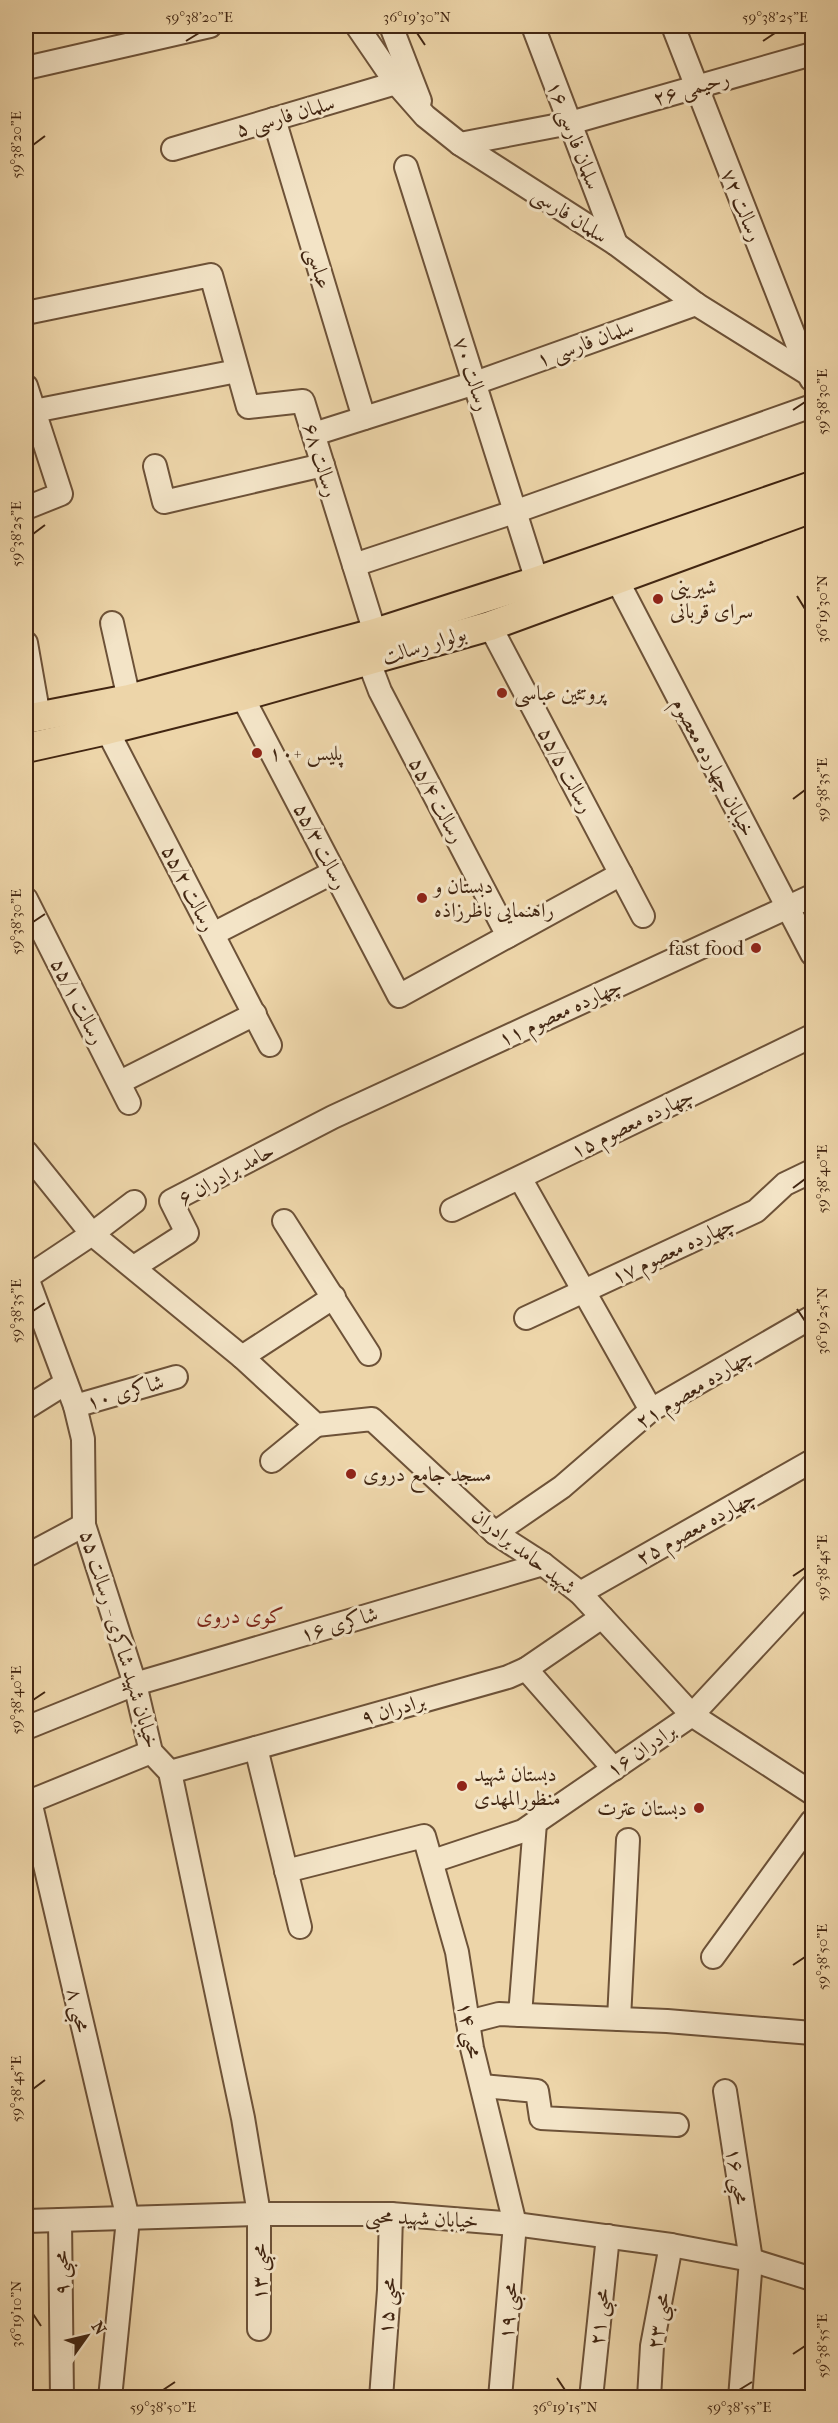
<svg xmlns="http://www.w3.org/2000/svg" width="838" height="2423" viewBox="0 0 838 2423" font-family="'IM FELL French Canon',Amiri,serif">
	<rect width="100%" height="100%" fill="#edd5a9"/>
	<filter id="stains"><feTurbulence type="fractalNoise" baseFrequency=".00333" numOctaves="4"/><feColorMatrix values="0 0 0 0 .2 0 0 0 0 .09 0 0 0 0 .02 0 0 0 .5 -.17"/></filter>
	<radialGradient id="worn" r=".72"><stop offset=".6" stop-color="#630" stop-opacity="0"/><stop offset="1" stop-color="#630" stop-opacity=".3"/></radialGradient>
	<g fill="none" stroke-linecap="round" stroke-linejoin="round">
		<g stroke="#6d5238" stroke-width="26">
			<g id="minor">
				<path d="M 357,26 L 396,83 L 425,116 L 460,144 L 616,244 L 696,304 L 810,375"/>
				<path d="M 391,26 L 420,101"/>
				<path d="M 533,26 L 616,244"/>
				<path d="M 673,26 L 811,379"/>
				<path d="M 26,68 L 210,26"/>
				<path d="M 274,119 L 364,418"/>
				<path d="M 460,144 L 570,123 L 812,54"/>
				<path d="M 173,149 L 396,83"/>
				<path d="M 406,167 L 537,581"/>
				<path d="M 26,313 L 211,275 L 248,407 L 303,401 L 375,633"/>
				<path d="M 26,386 L 61,494 L 26,508"/>
				<path d="M 34,411 L 237,371"/>
				<path d="M 314,434 L 475,383 L 696,304"/>
				<path d="M 155,466 L 164,502 L 323,465"/>
				<path d="M 354,565 L 517,511 L 812,406"/>
				<path d="M 617,580 L 812,954"/>
				<path d="M 112,623 L 129,699"/>
				<path d="M 490,626 L 643,916"/>
				<path d="M 26,643 L 39,717"/>
				<path d="M 369,662 L 380,691 L 508,936"/>
				<path d="M 242,696 L 399,996 L 621,874"/>
				<path d="M 107,730 L 270,1045"/>
				<path d="M 26,899 L 129,1103"/>
				<path d="M 213,934 L 334,872"/>
				<path d="M 120,1082 L 255,1014"/>
				<path d="M 26,1152 L 92,1234 L 134,1202"/>
				<path d="M 520,1178 L 651,1410"/>
				<path d="M 452,1210 L 812,1036"/>
				<path d="M 284,1221 L 369,1354"/>
				<path d="M 134,1267 L 187,1233 L 171,1201 L 333,1117 L 812,896"/>
				<path d="M 26,1275 L 75,1406 L 83,1439 L 84,1525 L 135,1684 L 151,1752 L 170,1772 L 243,2118 L 259,2214 L 259,2329"/>
				<path d="M 26,1278 L 92,1234 L 242,1357 L 316,1425 L 372,1419 L 495,1533 L 543,1564 L 580,1593 L 692,1715 L 812,1793"/>
				<path d="M 526,1318 L 756,1211 L 785,1184 L 812,1171"/>
				<path d="M 242,1357 L 334,1297"/>
				<path d="M 75,1406 L 176,1377"/>
				<path d="M 26,1408 L 66,1383"/>
				<path d="M 272,1461 L 316,1425"/>
				<path d="M 495,1533 L 562,1487 L 651,1410 L 812,1317"/>
				<path d="M 26,1556 L 84,1525"/>
				<path d="M 580,1593 L 812,1461"/>
				<path d="M 526,1669 L 614,1769"/>
				<path d="M 26,1728 L 135,1684 L 543,1564"/>
				<path d="M 256,1748 L 300,1927"/>
				<path d="M 170,1772 L 508,1677 L 526,1669 L 602,1617"/>
				<path d="M 30,1801 L 128,2219 L 110,2398"/>
				<path d="M 26,1803 L 151,1752"/>
				<path d="M 433,1861 L 523,1831 L 692,1715 L 812,1586"/>
				<path d="M 286,1871 L 424,1836 L 457,1952 L 472,2048 L 515,2224 L 500,2398"/>
				<path d="M 713,1957 L 812,1821"/>
				<path d="M 520,2015 L 535,1823"/>
				<path d="M 619,2019 L 628,1840"/>
				<path d="M 468,2022 L 499,2014 L 667,2021 L 812,2033"/>
				<path d="M 482,2086 L 537,2091 L 541,2118 L 677,2125"/>
				<path d="M 725,2091 L 751,2260 L 740,2398"/>
				<path d="M 60,2220 L 62,2398"/>
				<path d="M 26,2221 L 259,2214 L 391,2214 L 515,2224 L 671,2245 L 751,2260 L 812,2279"/>
				<path d="M 381,2398 L 389,2290 L 391,2214"/>
				<path d="M 591,2398 L 608,2236"/>
				<path d="M 649,2398 L 652,2346 L 671,2245"/>
			</g>
		</g>
		<g stroke="#422612" stroke-width="32">
			<g id="major">
				<path d="M 26,719 L 129,699 L 375,633 L 537,581 L 812,486"/>
				<path d="M 26,748 L 107,730 L 242,696 L 490,626 L 812,508"/>
			</g>
		</g>
		<use href="#minor" stroke="#f3e4c7" stroke-width="22"/>
		<use href="#major" stroke="#edd5a9" stroke-width="28"/>
	</g>
	<path fill="none" stroke="#422612" stroke-width="2" d="M 417,33 L 425,45M 186,41 L 199,33M 763,41 L 775,33M 33,145 L 45,136M 793,410 L 805,402M 33,534 L 45,525M 797,596 L 805,609M 793,799 L 805,790M 33,922 L 45,914M 793,1188 L 805,1179M 797,1309 L 805,1321M 33,1311 L 45,1303M 793,1576 L 805,1568M 33,1700 L 45,1692M 793,1965 L 805,1957M 33,2089 L 45,2080M 33,2314 L 41,2326M 793,2354 L 805,2346M 557,2378 L 565,2390M 163,2390 L 175,2382M 739,2390 L 752,2382"/>
	<g fill="#8f2418" stroke="#f3e4c7" stroke-width="2">
		<circle cx="658" cy="599" r="6"/>
		<circle cx="502" cy="693" r="6"/>
		<circle cx="257" cy="753" r="6"/>
		<circle cx="422" cy="898" r="6"/>
		<circle cx="756" cy="948" r="6"/>
		<circle cx="351" cy="1474" r="6"/>
		<circle cx="462" cy="1786" r="6"/>
		<circle cx="699" cy="1808" r="6"/>
	</g>
	<g text-anchor="middle" dominant-baseline="central" stroke-width="6" stroke-linejoin="round" paint-order="stroke">
		<g font-size="21" fill="#422612" stroke="#f3e4c7">
			<text transform="translate(691 88) rotate(-16)">رحیمی ۲۶</text>
			<text transform="translate(285 116) rotate(-16)">سلمان فارسی ۵</text>
			<text transform="translate(574 135) rotate(69)">سلمان فارسی ۱۶</text>
			<text transform="translate(742 205) rotate(68)">رسالت ۷۲</text>
			<text transform="translate(570 215) rotate(33)">سلمان فارسی</text>
			<text transform="translate(319 268) rotate(73)">عباسی</text>
			<text transform="translate(585 343) rotate(-20)">سلمان فارسی ۱</text>
			<text transform="translate(472 374) rotate(72)">رسالت ۷۰</text>
			<text transform="translate(321 460) rotate(73)">رسالت ۶۸</text>
			<text transform="translate(424 645) rotate(-17)">بولوار رسالت</text>
			<text transform="translate(714 767) rotate(62)">خیابان چهارده معصوم</text>
			<text transform="translate(566 770) rotate(62)">رسالت ۵۵/۵</text>
			<text transform="translate(437 800) rotate(62)">رسالت ۵۵/۴</text>
			<text transform="translate(321 846) rotate(63)">رسالت ۵۵/۳</text>
			<text transform="translate(189 888) rotate(63)">رسالت ۵۵/۲</text>
			<text transform="translate(78 1001) rotate(63)">رسالت ۵۵/۱</text>
			<text transform="translate(560 1012) rotate(-25)">چهارده معصوم ۱۱</text>
			<text transform="translate(632 1123) rotate(-26)">چهارده معصوم ۱۵</text>
			<text transform="translate(226 1174) rotate(-29)">حامد برادران ۶</text>
			<text transform="translate(673 1250) rotate(-25)">چهارده معصوم ۱۷</text>
			<text transform="translate(694 1388) rotate(-32)">چهارده معصوم ۲۱</text>
			<text transform="translate(125 1392) rotate(-16)">شاکری ۱۰</text>
			<text transform="translate(696 1527) rotate(-29)">چهارده معصوم ۲۵</text>
			<text transform="translate(524 1551) rotate(38)">شهید حامد برادران</text>
			<text transform="translate(339 1624) rotate(-16)">شاکری ۱۶</text>
			<text transform="translate(120 1639) rotate(73)">خیابان شهید شاکری - رسالت ۵۵</text>
			<text transform="translate(393 1709) rotate(-16)">برادران ۹</text>
			<text transform="translate(641 1750) rotate(-34)">برادران ۱۶</text>
			<text transform="translate(79 2010) rotate(77)">محبی ۸</text>
			<text transform="translate(470 2030) rotate(79)">محبی ۱۴</text>
			<text transform="translate(738 2176) rotate(81)">محبی ۱۶</text>
			<text transform="translate(422 2218) rotate(3)">خیابان شهید محبی</text>
			<text transform="translate(259 2272) rotate(-90)">محبی ۱۳</text>
			<text transform="translate(61 2273) rotate(-91)">محبی ۹</text>
			<text transform="translate(387 2306) rotate(-86)">محبی ۱۵</text>
			<text transform="translate(508 2311) rotate(-85)">محبی ۱۹</text>
			<text transform="translate(599 2317) rotate(-84)">محبی ۲۱</text>
			<text transform="translate(658 2321) rotate(-81)">محبی ۲۳</text>
		</g>
		<g font-size="21" fill="#422612" stroke="#f3e4c7" text-anchor="start">
			<text x="670" y="587">شیرینی<tspan x="670" dy="24">سرای قربانی</tspan></text>
			<text x="514" y="693">پروتئین عباسی</text>
			<text x="269" y="753">پلیس +۱۰</text>
			<text x="434" y="886">دبستان و<tspan x="434" dy="24">راهنمایی ناظرزاذه</tspan></text>
			<text x="744" y="948" text-anchor="end">fast food</text>
			<text x="363" y="1474">مسجد جامع دروی</text>
			<text x="474" y="1774">دبستان شهید<tspan x="474" dy="24">منظورالمهدی</tspan></text>
			<text x="687" y="1808" text-anchor="end">دبستان عترت</text>
		</g>
		<g font-size="22" fill="#7a1f14" stroke="#f3e4c7">
			<text x="240" y="1616">کوی دروی</text>
		</g>
	</g>
	<rect width="838" height="2423" fill="none" stroke="#edd5a9" stroke-width="66"/>
	<g transform="translate(87 2336) rotate(56)" stroke="#f3e4c7" stroke-width="4.5" paint-order="stroke">
	<path d="M0-4.5L10 22L0 15L-10 22Z" fill="#422612"/>
	<text y="-9" font-size="16" font-weight="bold" text-anchor="middle" fill="#422612">N</text>
	</g>
	<rect x="33" y="33" width="772" height="2357" fill="none" stroke="#422612" stroke-width="2"/>
	<g font-size="15" text-anchor="middle" fill="#422612">
		<text x="199" y="22">59°38'20"E</text>
		<text x="417" y="22">36°19'30"N</text>
		<text x="775" y="22">59°38'25"E</text>
		<text transform="translate(16 145) rotate(-90)" y="5">59°38'20"E</text>
		<text transform="translate(822 402) rotate(-90)" y="5">59°38'30"E</text>
		<text transform="translate(16 534) rotate(-90)" y="5">59°38'25"E</text>
		<text transform="translate(822 609) rotate(-90)" y="5">36°19'30"N</text>
		<text transform="translate(822 790) rotate(-90)" y="5">59°38'35"E</text>
		<text transform="translate(16 922) rotate(-90)" y="5">59°38'30"E</text>
		<text transform="translate(822 1179) rotate(-90)" y="5">59°38'40"E</text>
		<text transform="translate(16 1311) rotate(-90)" y="5">59°38'35"E</text>
		<text transform="translate(822 1321) rotate(-90)" y="5">36°19'25"N</text>
		<text transform="translate(822 1568) rotate(-90)" y="5">59°38'45"E</text>
		<text transform="translate(16 1700) rotate(-90)" y="5">59°38'40"E</text>
		<text transform="translate(822 1957) rotate(-90)" y="5">59°38'50"E</text>
		<text transform="translate(16 2089) rotate(-90)" y="5">59°38'45"E</text>
		<text transform="translate(16 2314) rotate(-90)" y="5">36°19'10"N</text>
		<text transform="translate(822 2346) rotate(-90)" y="5">59°38'55"E</text>
		<text x="163" y="2412">59°38'50"E</text>
		<text x="565" y="2412">36°19'15"N</text>
		<text x="739" y="2412">59°38'55"E</text>
	</g>
	<rect width="100%" height="100%" filter="url(#stains)"/>
	<rect width="100%" height="100%" fill="url(#worn)"/>
</svg>
